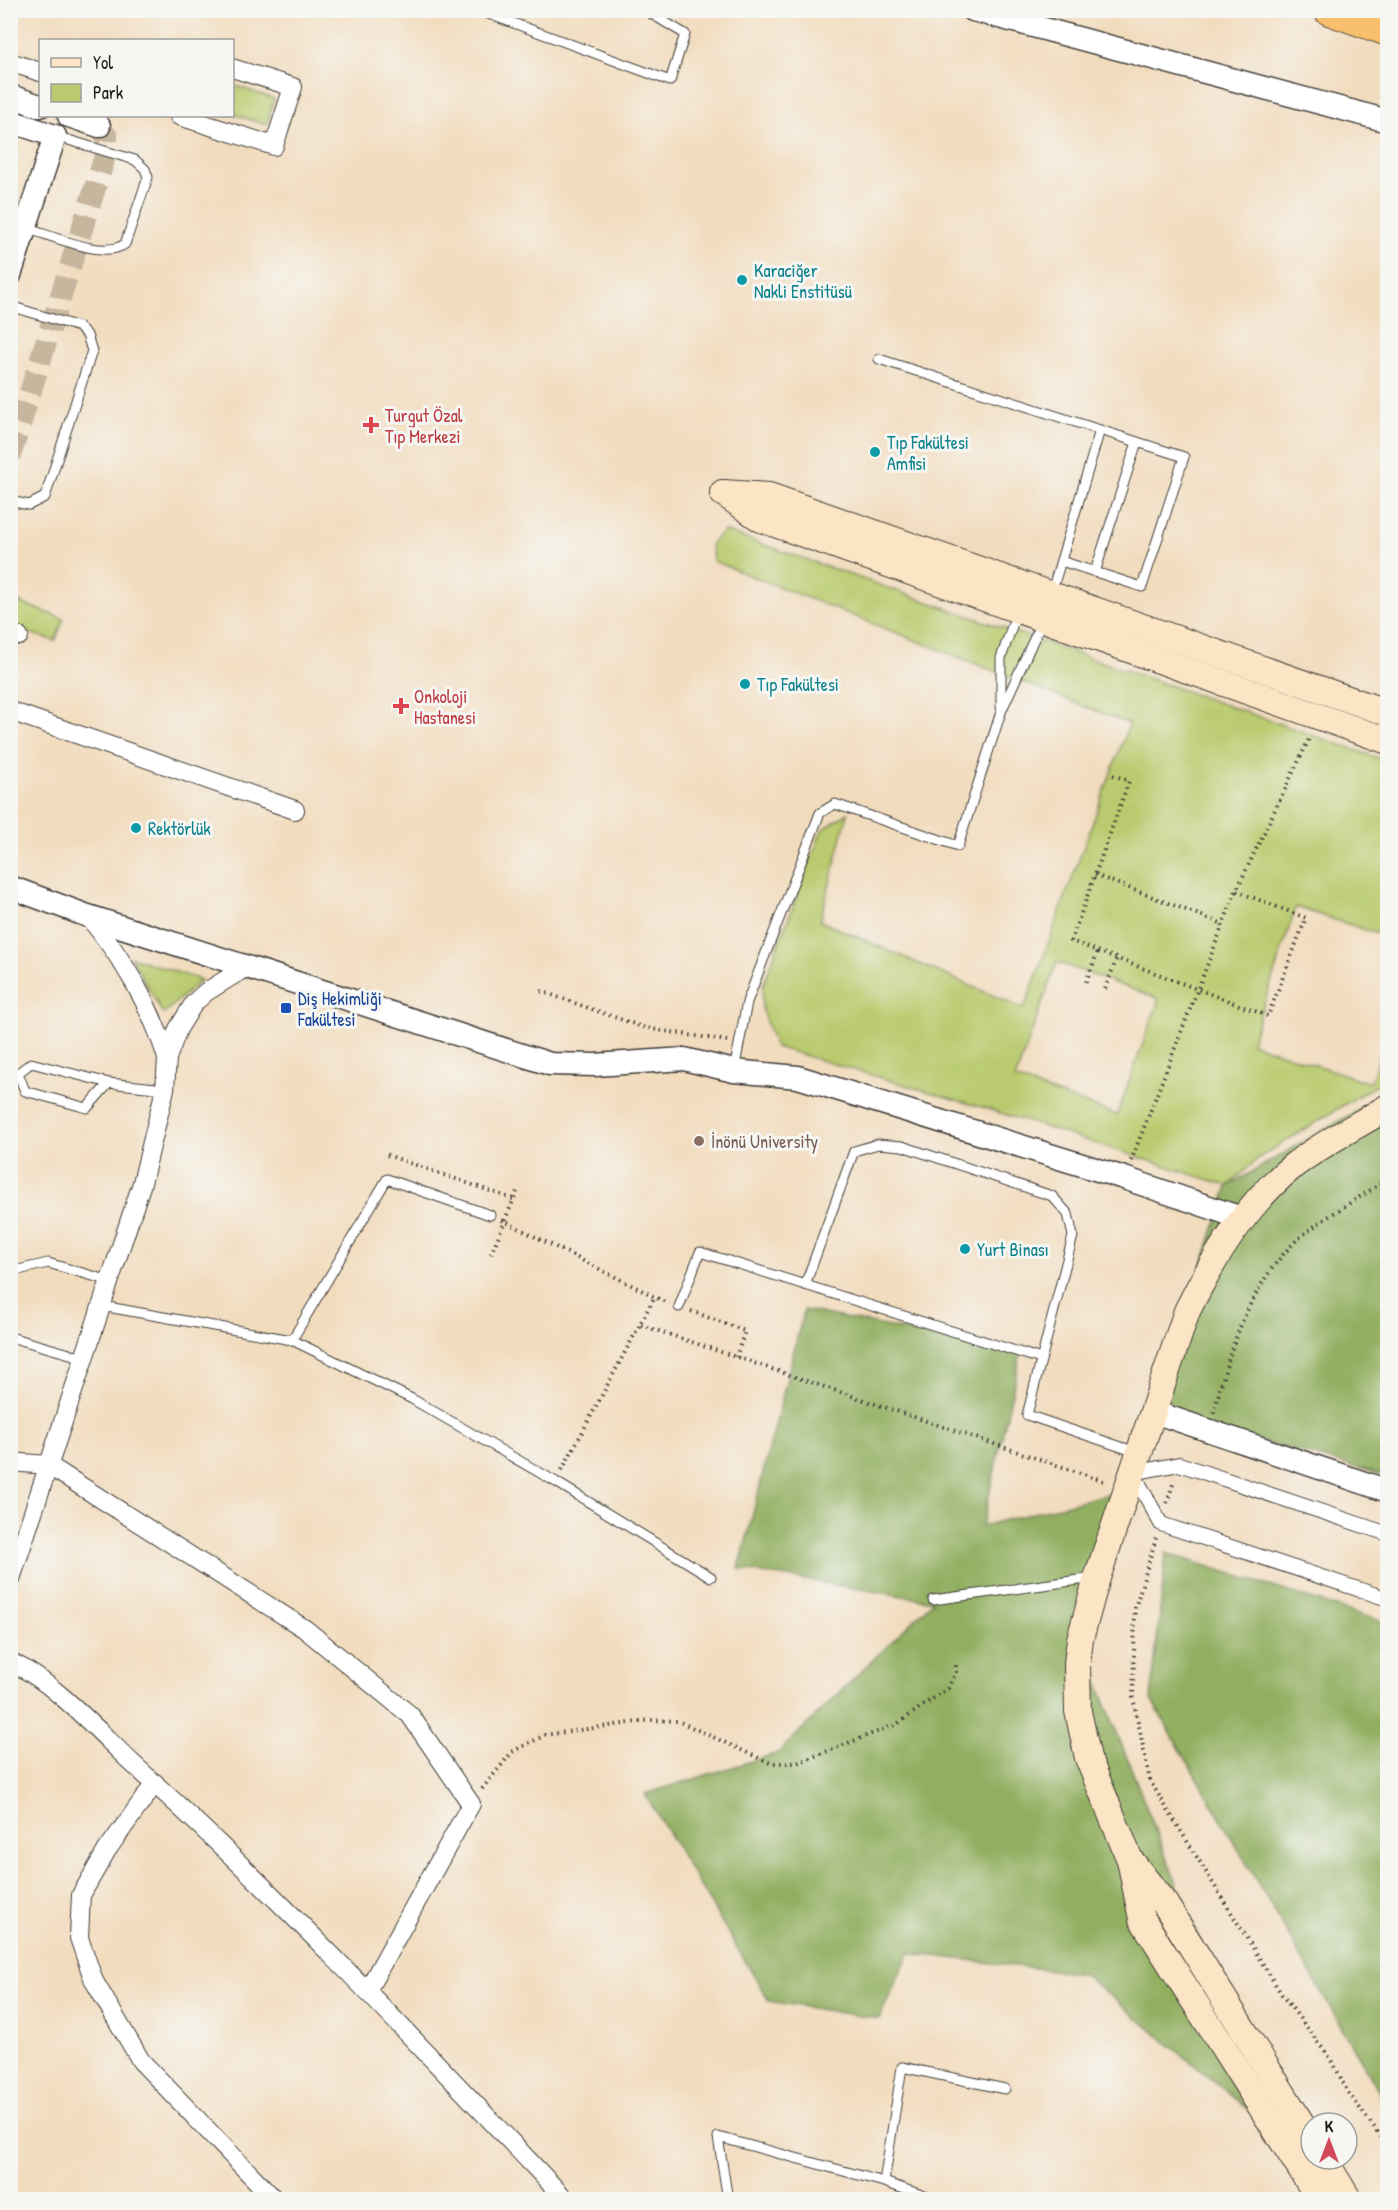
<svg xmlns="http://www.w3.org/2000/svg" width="1398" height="2210" viewBox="0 0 1398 2210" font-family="'Patrick Hand',sans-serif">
	<rect width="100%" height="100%" fill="#f6f6f2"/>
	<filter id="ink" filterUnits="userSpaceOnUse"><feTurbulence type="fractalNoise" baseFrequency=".0167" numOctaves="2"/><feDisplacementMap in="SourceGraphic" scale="12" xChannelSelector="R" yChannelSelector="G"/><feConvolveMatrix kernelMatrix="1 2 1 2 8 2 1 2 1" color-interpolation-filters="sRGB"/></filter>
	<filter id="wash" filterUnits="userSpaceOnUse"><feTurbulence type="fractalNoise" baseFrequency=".008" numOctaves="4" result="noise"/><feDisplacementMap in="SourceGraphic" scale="24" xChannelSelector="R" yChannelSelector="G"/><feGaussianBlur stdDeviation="1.35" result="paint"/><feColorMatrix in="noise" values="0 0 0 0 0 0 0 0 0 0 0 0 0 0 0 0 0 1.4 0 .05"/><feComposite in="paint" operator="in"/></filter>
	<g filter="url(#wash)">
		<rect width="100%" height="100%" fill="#f2dcbe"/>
		<g fill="#b9cb6e" stroke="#6a7445" stroke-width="1.5" fill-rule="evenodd">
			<path d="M 233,85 L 274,99 L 267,125 L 233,114 Z"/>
			<path d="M 724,531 L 1387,761 L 1387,937 L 1296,907 L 1251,1043 L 1370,1083 L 1387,1037 L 1387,1078 L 1260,1157 L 1228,1186 L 991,1110 L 775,1047 L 762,1010 L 763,985 L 822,830 L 848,813 L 820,921 L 1024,1009 L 1129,724 L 713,561 L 711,543 ZM 1057,962 L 1159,999 L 1117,1115 L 1015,1079 Z"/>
			<path d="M 10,599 L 64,619 L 55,641 L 11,627 Z"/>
			<path d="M 131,957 L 201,980 L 163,1014 Z"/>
		</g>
		<g fill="#92af61" stroke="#57663e" stroke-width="1.5">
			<path d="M 1387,1093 L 1387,1476 L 1154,1412 L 1228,1186 Z"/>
			<path d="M 804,1310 L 1021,1353 L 982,1526 L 1127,1489 L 1080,1639 L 1275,2132 L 1084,1974 L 909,1953 L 879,2019 L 769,2001 L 645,1794 L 778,1753 L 933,1601 L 739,1569 Z"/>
			<path d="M 1166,1553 L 1387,1623 L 1387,2105 L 1151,1699 Z"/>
		</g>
	</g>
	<g filter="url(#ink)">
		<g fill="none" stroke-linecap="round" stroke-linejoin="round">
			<path stroke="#c7b69e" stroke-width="22" stroke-dasharray="22 11" stroke-linecap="butt" d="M 10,456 L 107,150 L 107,137 L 99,126"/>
			<g stroke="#3c3934" stroke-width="11">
				<g id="service">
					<path d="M 478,10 L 670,81 L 685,34 L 645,10"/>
					<path d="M 25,228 C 51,235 103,260 125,244 L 148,177 L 145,169 L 135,160 L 55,136"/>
					<path d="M 10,306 L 79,327 L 87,335 L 92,351 L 45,497 L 29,505 L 10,501"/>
					<path d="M 879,359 L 1184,457 L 1142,587 L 1061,561"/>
					<path d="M 1095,572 L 1137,442"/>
					<path d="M 1051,594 L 1100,430"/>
					<path d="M 1001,707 L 1001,658 L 1017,612"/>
					<path d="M 734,1071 L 747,1002 L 820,813 L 835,804 L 958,846 L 1001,712 L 1042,621"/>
					<path d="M 109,1083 L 87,1108 L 25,1091 L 18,1073 L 31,1063 L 109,1083 L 165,1089"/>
					<path d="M 10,1272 L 48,1263 L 110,1281"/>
					<path d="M 805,1285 L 854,1151 L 878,1144 L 902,1146 L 1052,1196 L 1068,1214 L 1073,1236 L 1027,1415 L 1139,1453"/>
					<path d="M 102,1306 L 292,1340 L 412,1399 L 556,1482 L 711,1577"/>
					<path d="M 679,1307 L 700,1252 L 1041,1359"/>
					<path d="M 10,1337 L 84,1358"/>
					<path d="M 292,1340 L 387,1179 L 490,1215"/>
					<path d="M 933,1600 L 1094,1578"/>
					<path d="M 884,2182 L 936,2200"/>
					<path d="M 728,2200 L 718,2137 L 884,2182 L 902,2067 L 1005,2089"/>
				</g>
			</g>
			<g stroke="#3c3934" stroke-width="16">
				<path id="pedestrian" d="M 1388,1534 L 1179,1464 L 1133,1473 L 1161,1524 L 1388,1599"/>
			</g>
			<g stroke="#3c3934" stroke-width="20">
				<g id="minor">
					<path d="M 10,62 L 40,72"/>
					<path d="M 179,116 L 274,146 L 293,87 L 232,68"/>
					<path d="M 10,634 L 19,636"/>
					<path d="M 10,711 L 295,810"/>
					<path d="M 88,916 C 124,960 150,1004 167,1058"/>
					<path d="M 10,1462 L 48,1465 L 305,1629 L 410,1715 L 471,1804 L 367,1991"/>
					<path d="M 10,1582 L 142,1183 L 165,1089 L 167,1058 L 178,1029 L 194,1003 L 206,992 L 248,966"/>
					<path d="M 10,1662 C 51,1679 99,1732 132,1763 C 284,1900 425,2051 566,2200"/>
					<path d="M 155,1783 L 107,1850 L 81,1895 L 79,1938 L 94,1981 L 141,2061 L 275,2200"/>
				</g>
			</g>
			<g stroke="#3c3934" stroke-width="25">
				<g id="tertiary">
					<path d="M 973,10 L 1388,121"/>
					<path d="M 10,96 L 40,106"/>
					<path d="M 69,116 L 99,126"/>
					<path d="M 10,121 L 55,136 L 10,275"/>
					<path d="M 10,887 L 88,916 L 550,1064 L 595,1065 L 684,1059 L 734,1071 L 798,1077 L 1124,1178 L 1244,1219"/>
					<path d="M 1154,1412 L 1388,1491"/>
				</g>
			</g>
			<g stroke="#3c3934" stroke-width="28">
				<g id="secondary">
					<path d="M 723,493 L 761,519 L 1388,741"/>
					<path d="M 723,493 L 769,496 L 1388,713"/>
					<path d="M 1132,1862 L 1165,1904 L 1311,2139"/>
					<path d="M 1324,2159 L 1349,2200"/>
					<path d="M 1320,2200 L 1142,1919 L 1130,1860 L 1088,1758 L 1078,1711 L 1077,1663 L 1080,1639 L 1097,1578 L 1187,1311 C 1213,1258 1246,1204 1293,1166 C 1321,1144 1357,1126 1388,1107"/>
				</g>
			</g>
			<g stroke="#3c3934" stroke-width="32">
				<path id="trunk" d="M 1329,10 L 1388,31"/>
			</g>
			<g stroke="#3c3934" stroke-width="4" stroke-dasharray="1.5 4.5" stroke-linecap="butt">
				<path d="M 1113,775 L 1129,781 L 1071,941 L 1268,1016 L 1306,918 L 1236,891"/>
				<path d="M 1095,875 L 1223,924"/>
				<path d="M 1086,982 L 1098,951"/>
				<path d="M 1105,989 L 1117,958"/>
				<path d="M 541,991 L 645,1028 L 727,1041"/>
				<path d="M 387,1155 L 513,1199"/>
				<path d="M 1131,1161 L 1236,891 L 1310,737"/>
				<path d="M 502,1220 L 667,1303"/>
				<path d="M 491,1254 L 518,1189"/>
				<path d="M 691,1311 L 745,1331 L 736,1357"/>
				<path d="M 641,1325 L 1107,1482"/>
				<path d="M 1214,1413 C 1229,1351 1248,1287 1296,1241 C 1320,1219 1360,1198 1388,1179"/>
				<path d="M 562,1470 L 654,1298"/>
				<path d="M 1167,1503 L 1174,1481"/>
				<path d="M 1156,1538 L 1135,1608 L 1133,1697 L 1150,1781 L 1282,1995 L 1333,2062 L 1347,2091 L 1388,2146"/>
				<path d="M 482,1789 L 512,1752 L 545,1735 L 651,1720 L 678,1721 L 770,1763 L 797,1763 L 897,1724 L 948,1688 L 956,1673 L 956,1664"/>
			</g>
			<use href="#service" stroke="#fff" stroke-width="9"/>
			<use href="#pedestrian" stroke="#fff" stroke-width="14"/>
			<use href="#minor" stroke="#fff" stroke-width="18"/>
			<use href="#tertiary" stroke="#fff" stroke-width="22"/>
			<use href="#secondary" stroke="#fce5c4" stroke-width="26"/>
			<use href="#trunk" stroke="#f8bf6c" stroke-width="30"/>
		</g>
	</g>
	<g fill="#0f9aa8" stroke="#f6f6f2" stroke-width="2">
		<circle cx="742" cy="280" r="6"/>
		<circle cx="875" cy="452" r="6"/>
		<circle cx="745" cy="684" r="6"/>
		<circle cx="136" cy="828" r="6"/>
		<circle cx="965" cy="1249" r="6"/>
	</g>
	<g fill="#e0444e" stroke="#f6f6f2" stroke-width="2">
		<path d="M368 416h6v6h6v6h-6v6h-6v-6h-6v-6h6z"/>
		<path d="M398 697h6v6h6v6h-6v6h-6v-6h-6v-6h6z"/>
	</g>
	<rect fill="#1a4fb4" stroke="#f6f6f2" stroke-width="2" x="280" y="1002" width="12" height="12" rx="3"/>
	<circle fill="#8d6e63" stroke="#f6f6f2" stroke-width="2" cx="699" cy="1141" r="6"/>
	<g text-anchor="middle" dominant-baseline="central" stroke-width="6" stroke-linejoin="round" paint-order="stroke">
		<g font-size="18" fill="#0d838f" stroke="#f6f6f2" text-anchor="start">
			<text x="754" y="270">Karaciğer<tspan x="754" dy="21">Nakli Enstitüsü</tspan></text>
			<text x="887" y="442">Tıp Fakültesi<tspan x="887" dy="21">Amfisi</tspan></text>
			<text x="757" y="684">Tıp Fakültesi</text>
			<text x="148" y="828">Rektörlük</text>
			<text x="977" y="1249">Yurt Binası</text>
		</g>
		<g font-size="18" fill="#be3a42" stroke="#f6f6f2" text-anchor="start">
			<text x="385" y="415">Turgut Özal<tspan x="385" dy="21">Tıp Merkezi</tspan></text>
			<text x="414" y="696">Onkoloji<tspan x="414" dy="21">Hastanesi</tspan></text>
		</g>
		<g font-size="18" fill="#164399" stroke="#f6f6f2" text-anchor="start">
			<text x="298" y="998">Diş Hekimliği<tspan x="298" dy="21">Fakültesi</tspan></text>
		</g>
		<g font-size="18" fill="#785e54" stroke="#f6f6f2" text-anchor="start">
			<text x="711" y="1141">İnönü University</text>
		</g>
	</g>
	<rect width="1398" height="2210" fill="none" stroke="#f6f6f2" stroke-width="36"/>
	<rect x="39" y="39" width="195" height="78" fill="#f6f6f2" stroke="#9f9f9c" stroke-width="1.5"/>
	<rect x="51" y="58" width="30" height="9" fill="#fce5c4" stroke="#9f9f9c" stroke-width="1.5"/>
	<text x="93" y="69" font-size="18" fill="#1c1c1c">Yol</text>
	<rect x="51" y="84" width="30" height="18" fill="#b9cb6e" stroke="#9f9f9c" stroke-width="1.5"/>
	<text x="93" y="99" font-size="18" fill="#1c1c1c">Park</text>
	<g transform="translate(1329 2141)"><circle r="28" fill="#f6f6f2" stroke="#9f9f9c" stroke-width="1.5"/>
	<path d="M0-4.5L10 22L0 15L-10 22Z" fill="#d1495b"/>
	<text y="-9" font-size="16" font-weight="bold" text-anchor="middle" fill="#1c1c1c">K</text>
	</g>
</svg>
